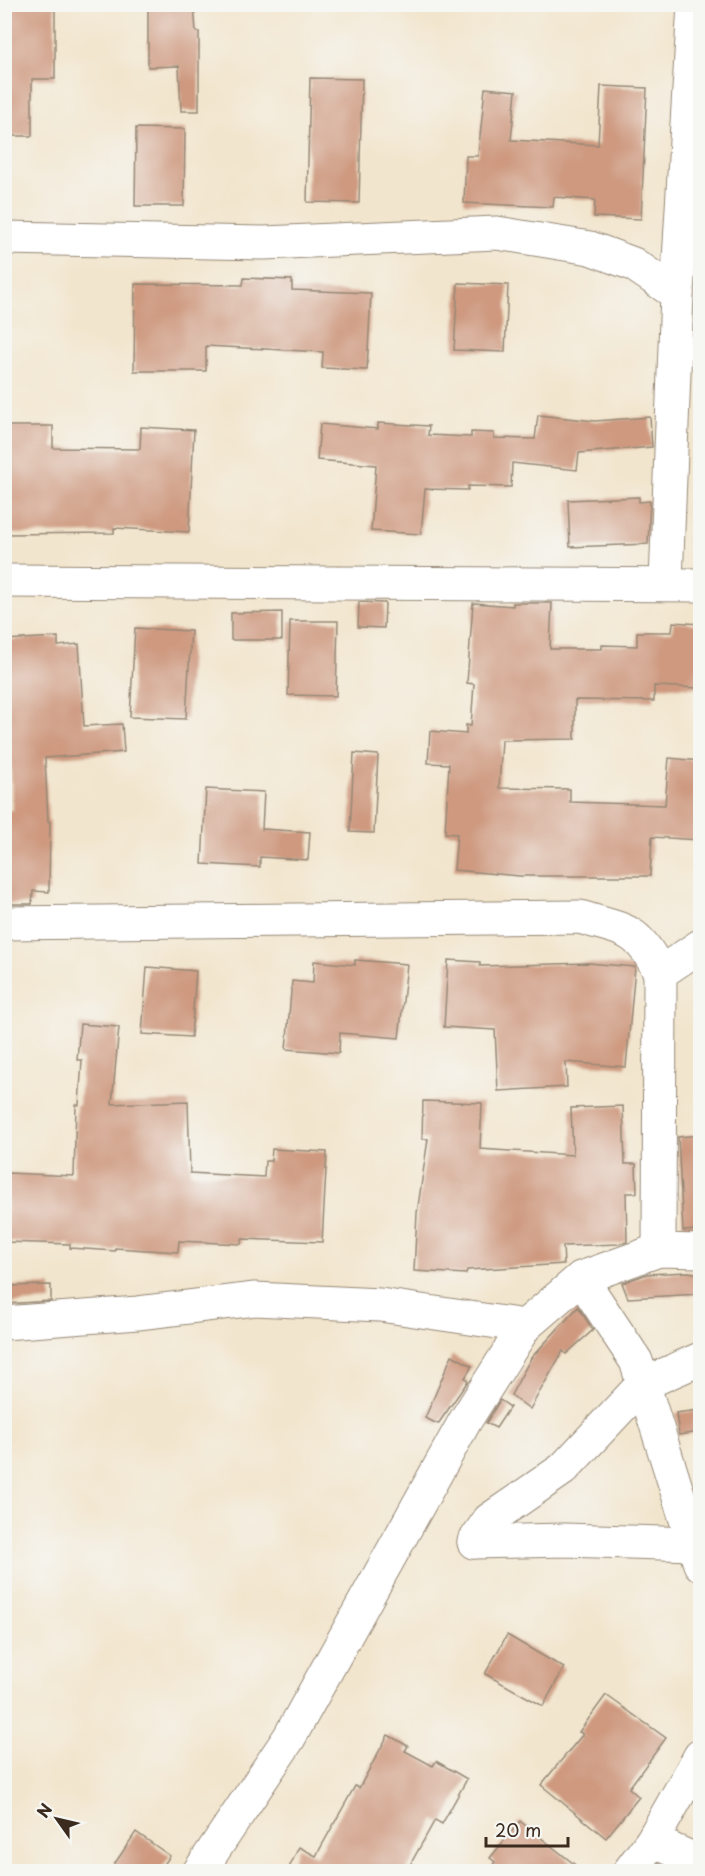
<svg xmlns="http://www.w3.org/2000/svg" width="705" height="1876" viewBox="0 0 705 1876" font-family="'Playpen Sans',sans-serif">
	<rect width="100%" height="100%" fill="#f6f6f2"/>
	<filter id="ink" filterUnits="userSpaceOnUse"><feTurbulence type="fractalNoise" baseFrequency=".0167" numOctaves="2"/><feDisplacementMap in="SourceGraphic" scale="12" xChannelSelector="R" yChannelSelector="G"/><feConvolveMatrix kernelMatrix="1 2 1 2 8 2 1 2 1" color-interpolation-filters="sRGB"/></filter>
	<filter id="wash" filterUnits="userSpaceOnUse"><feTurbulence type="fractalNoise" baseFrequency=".008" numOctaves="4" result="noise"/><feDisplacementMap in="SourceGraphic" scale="24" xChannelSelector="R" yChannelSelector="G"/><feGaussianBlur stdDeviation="1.35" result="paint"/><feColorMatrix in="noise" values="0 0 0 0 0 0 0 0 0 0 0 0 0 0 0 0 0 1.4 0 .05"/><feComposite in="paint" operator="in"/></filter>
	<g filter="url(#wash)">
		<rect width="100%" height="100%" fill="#f2e5cd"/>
		<g id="blocks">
			<g fill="#ce997f">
				<path d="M 4,4 L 55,4 L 55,79 L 32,79 L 32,136 L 4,136 Z"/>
				<path d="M 148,4 L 194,4 L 196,32 L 199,32 L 199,111 L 181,111 L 179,66 L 148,67 Z"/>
				<path d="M 310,78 L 362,79 L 359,203 L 307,202 Z"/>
				<path d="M 601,86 L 647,88 L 641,219 L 594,217 L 595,200 L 554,197 L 553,207 L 464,203 L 466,156 L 478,156 L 485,88 L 516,91 L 511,140 L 598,145 Z"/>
				<path d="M 136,128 L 185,129 L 184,206 L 135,206 Z"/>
				<path d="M 244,278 L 292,280 L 292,290 L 371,293 L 367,370 L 322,368 L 323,352 L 206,346 L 206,371 L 134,371 L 135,284 L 243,285 Z"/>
				<path d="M 458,283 L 508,285 L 505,352 L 454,350 Z"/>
				<path d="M 538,415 L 595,421 L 650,417 L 652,447 L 579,453 L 577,470 L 512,463 L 511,487 L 468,486 L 468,490 L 425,489 L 421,534 L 371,531 L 376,465 L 317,460 L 320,424 L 378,429 L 378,423 L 429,426 L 428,435 L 471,437 L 471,432 L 494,433 L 494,438 L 535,439 Z"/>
				<path d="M 4,426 L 53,426 L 53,448 L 140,449 L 141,427 L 194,430 L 189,532 L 114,528 L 114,533 L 4,534 Z"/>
				<path d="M 639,497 L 639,502 L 650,501 L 648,544 L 570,547 L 568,500 Z"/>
				<path d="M 359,602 L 385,603 L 384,628 L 358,627 Z"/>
				<path d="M 473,603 L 513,606 L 513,603 L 552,603 L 550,649 L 602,649 L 602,645 L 637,646 L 637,632 L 672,632 L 673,622 L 700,624 L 700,688 L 654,686 L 654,701 L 575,700 L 575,739 L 502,740 L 499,788 L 570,789 L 570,802 L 665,805 L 669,758 L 700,761 L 700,840 L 652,837 L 650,876 L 520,876 L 454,870 L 457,834 L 445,833 L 449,764 L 428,763 L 430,731 L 466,734 L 466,725 L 471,726 L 474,684 L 467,683 Z"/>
				<path d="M 282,612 L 282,640 L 231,640 L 231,613 Z"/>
				<path d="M 290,621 L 338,621 L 336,696 L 288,695 Z"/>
				<path d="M 135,628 L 191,631 L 186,719 L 130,717 Z"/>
				<path d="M 58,637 L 58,646 L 79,644 L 84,726 L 122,724 L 124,752 L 45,758 L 48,821 L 50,822 L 49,892 L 33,891 L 32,904 L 4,904 L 4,810 L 12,810 L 10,751 L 4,751 L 4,640 Z"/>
				<path d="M 354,753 L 378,755 L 374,833 L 350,832 Z"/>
				<path d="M 206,789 L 264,792 L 262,829 L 310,832 L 308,860 L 260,857 L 260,867 L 202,864 Z"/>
				<path d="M 355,960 L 407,964 L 399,1038 L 340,1033 L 339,1053 L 286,1049 L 292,981 L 313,983 L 314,961 L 355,965 Z"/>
				<path d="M 448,960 L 480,962 L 480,966 L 588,963 L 635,967 L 626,1067 L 566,1062 L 567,1087 L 498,1091 L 495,1030 L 444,1027 Z"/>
				<path d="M 147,967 L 196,971 L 191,1037 L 142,1034 Z"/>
				<path d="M 80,1024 L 119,1027 L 112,1104 L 188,1101 L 190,1173 L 264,1177 L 265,1161 L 271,1161 L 272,1149 L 327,1152 L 322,1242 L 242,1239 L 241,1244 L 179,1241 L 178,1252 L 115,1248 L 115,1251 L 70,1248 L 70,1244 L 5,1242 L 8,1173 L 74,1176 L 76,1105 L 79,1105 L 82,1060 L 77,1060 Z"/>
				<path d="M 423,1101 L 482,1103 L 480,1149 L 573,1155 L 571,1108 L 623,1106 L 625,1164 L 636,1164 L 637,1193 L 626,1193 L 627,1242 L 619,1244 L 563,1246 L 564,1264 L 467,1270 L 466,1274 L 414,1271 L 417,1213 L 428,1139 L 422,1139 Z"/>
				<path d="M 700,1135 L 700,1230 L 683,1231 L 678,1137 Z"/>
				<path d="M 688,1272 L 700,1274 L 700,1294 L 628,1298 L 622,1283 L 647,1274 Z"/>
				<path d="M 51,1285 L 51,1301 L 4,1304 L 4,1286 Z"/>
				<path d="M 578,1307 L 593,1330 L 566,1354 L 563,1351 L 530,1409 L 511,1395 L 531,1358 Z"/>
				<path d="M 452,1355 L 472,1366 L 465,1378 L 468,1381 L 438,1424 L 425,1418 Z"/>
				<path d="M 500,1400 L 510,1407 L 496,1428 L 486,1423 Z"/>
				<path d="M 700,1410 L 700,1432 L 679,1435 L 676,1413 Z"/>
				<path d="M 507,1635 L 564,1668 L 543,1706 L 485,1674 Z"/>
				<path d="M 606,1695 L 666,1738 L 629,1788 L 639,1797 L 606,1838 L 541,1785 L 583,1734 L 579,1732 Z"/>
				<path d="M 388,1735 L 408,1746 L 405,1751 L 433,1766 L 436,1761 L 467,1779 L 442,1824 L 435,1820 L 406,1872 L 287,1872 L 299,1847 L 316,1856 L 355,1786 L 359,1788 Z"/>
				<path d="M 520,1821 L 584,1872 L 488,1872 L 495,1862 L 490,1858 Z"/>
				<path d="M 136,1832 L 170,1856 L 159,1872 L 109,1872 Z"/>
			</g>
		</g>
	</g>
	<g filter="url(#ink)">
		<use href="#blocks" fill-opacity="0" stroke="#968876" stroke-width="1.5"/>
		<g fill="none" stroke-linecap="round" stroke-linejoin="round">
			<g stroke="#968876" stroke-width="35">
				<g id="street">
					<path d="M 4,238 L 264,243 L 497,233 L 590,248 L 633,264 L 677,294"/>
					<path d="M 4,581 L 700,585"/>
					<path d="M 666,582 L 677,294 L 694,4"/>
					<path d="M 4,923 L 580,917 C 626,931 637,927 660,973"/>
					<path d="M 659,1250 L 660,973 L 700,946"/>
					<path d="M 581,1278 L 636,1361 L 700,1564"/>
					<path d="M 4,1323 L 138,1313 L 255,1299 L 380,1305 L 525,1326"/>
					<path d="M 474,1542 L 489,1520 L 563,1469 L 643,1384 L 700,1359"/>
					<path d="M 474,1542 L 564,1540 L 694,1544"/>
					<path d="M 652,1841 L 700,1862"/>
					<path d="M 199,1872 L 289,1738 L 465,1421 L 525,1326 L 581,1278 L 659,1250 L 700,1251"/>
					<path d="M 629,1872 L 652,1841 L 700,1756"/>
				</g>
			</g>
			<use href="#street" stroke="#fff" stroke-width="33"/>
		</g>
	</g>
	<rect width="705" height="1876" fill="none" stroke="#f6f6f2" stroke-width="24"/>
	<g transform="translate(57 1819) rotate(304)" stroke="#f6f6f2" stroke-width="4.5" paint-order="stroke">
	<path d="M0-4.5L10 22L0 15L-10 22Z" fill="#3b2a1e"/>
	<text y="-9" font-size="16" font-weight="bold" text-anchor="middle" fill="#3b2a1e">N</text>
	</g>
	<path d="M486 1837v9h82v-9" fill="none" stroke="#3b2a1e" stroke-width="3"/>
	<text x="495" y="1837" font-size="18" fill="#3b2a1e" stroke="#f6f6f2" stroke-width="4.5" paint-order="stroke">20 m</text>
</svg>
